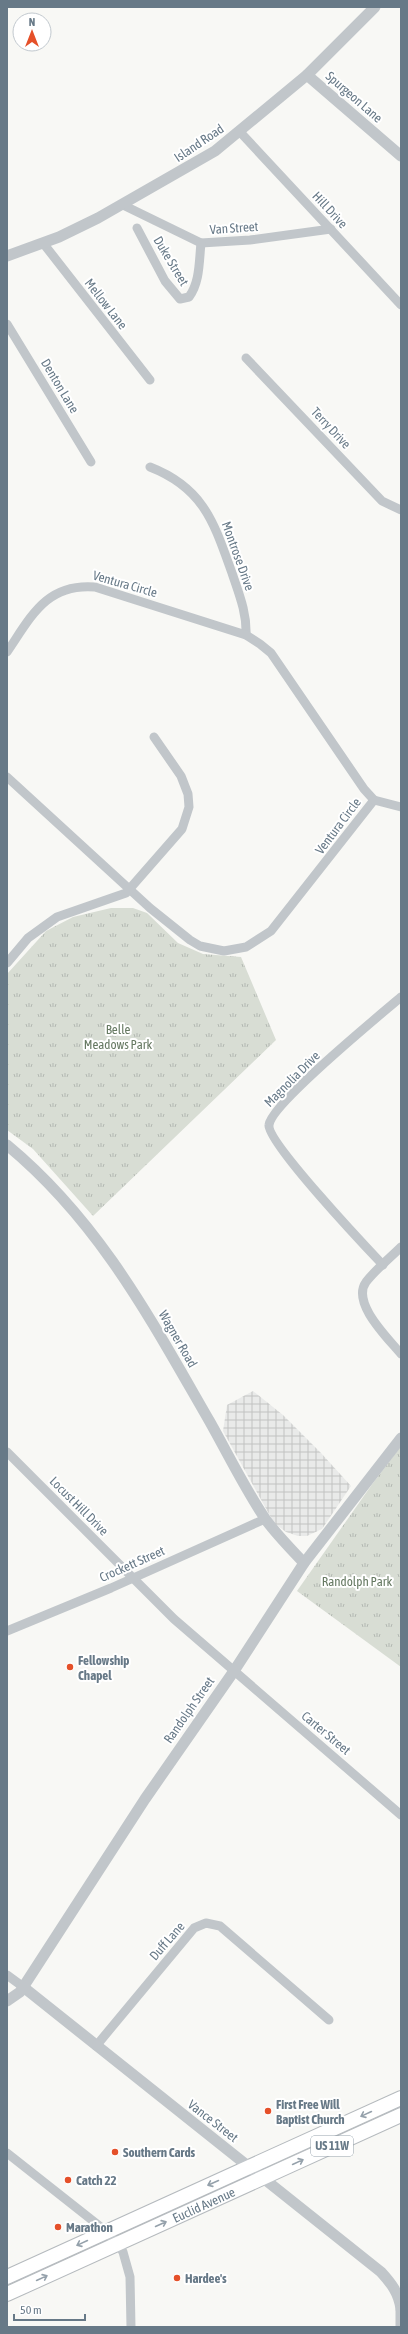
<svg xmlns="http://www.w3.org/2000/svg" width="408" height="2334" viewBox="0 0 408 2334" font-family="'Asap Condensed',sans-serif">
	<defs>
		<pattern id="industrial-grid" width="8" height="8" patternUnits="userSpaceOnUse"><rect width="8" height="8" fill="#e9eae9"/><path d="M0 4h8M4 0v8" fill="none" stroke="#c1c2c2"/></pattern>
		<pattern id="park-tufts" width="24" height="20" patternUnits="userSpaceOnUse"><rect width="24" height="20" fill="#d8ddd4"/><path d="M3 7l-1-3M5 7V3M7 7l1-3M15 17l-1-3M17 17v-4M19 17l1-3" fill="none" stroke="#b3b8b2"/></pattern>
	</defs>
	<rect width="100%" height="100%" fill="#f8f8f5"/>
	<path fill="url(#industrial-grid)" d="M 253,1391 L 283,1415 L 321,1453 L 351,1486 L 322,1529 L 307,1536 L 298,1536 L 286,1532 L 274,1523 L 223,1431 L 227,1405 Z"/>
	<g fill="url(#park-tufts)">
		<path d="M 111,908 L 133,908 L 147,913 L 178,943 L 203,954 L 241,957 L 276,1040 L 93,1216 L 33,1149 L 7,1130 L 7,974 L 46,931 L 73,917 Z"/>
		<path d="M 401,1446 L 401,1667 L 297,1591 L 373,1483 Z"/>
	</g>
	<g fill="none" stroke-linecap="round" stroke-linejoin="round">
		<g stroke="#b5babe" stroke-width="16">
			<g id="primary">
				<path d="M 7,2277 L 401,2098"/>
				<path id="s1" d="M 7,2294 L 401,2115"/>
			</g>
		</g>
		<g stroke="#c1c6ca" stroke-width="9">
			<path d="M 240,132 L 401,305"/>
			<path d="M 123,205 L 201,243 L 250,240 L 331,229"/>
			<path d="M 137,228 L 165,281 L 180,299 L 189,297 C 200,282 199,262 201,243"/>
			<path d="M 43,243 L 150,380"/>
			<path d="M 7,324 L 91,462"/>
			<path d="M 246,358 L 382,501 L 401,510"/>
			<path d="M 150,467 C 204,488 214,523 232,573 C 239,594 247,613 246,635"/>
			<path d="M 7,652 C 31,617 46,583 95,587 L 246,635 L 260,644 L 271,653 L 364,789 L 374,800 L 271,931 L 246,947 L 224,951 L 200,946 L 190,940 L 150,908 L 7,777"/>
			<path d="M 374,800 L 401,807"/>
			<path d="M 7,963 L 28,938 L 57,917 L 126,893 L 182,829 L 189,807 L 188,794 L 181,776 L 154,737"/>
			<path d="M 401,1247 C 390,1258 376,1269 366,1282 C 351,1303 388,1338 401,1354"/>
			<path d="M 383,1265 C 365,1246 267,1142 269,1125 C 271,1104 379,1016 401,997"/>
			<path d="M 7,1452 L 174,1619 L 401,1815"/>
			<path d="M 7,1631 L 111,1588 L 265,1519"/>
			<path d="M 7,1975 L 22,1986"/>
			<path d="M 96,2046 L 194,1928 L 206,1923 L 220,1926 L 329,2020"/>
			<path d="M 7,2153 L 102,2228 L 118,2244 L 123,2252 L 130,2277 L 131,2327"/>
		</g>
		<g stroke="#c1c6ca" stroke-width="11">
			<path d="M 307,75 L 401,156"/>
			<path d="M 7,256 L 59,237 L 98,218 L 215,151 L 307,75 L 375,7"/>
			<path d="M 7,1145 C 100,1222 151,1320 210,1422 C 228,1454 245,1489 266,1520 C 277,1535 291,1549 304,1563"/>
			<path d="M 22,1986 L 381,2272 C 391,2283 399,2293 401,2309"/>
			<path d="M 7,2001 L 20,1992 L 145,1799 L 234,1671 L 304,1563 L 401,1438"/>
			<path d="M 401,2327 L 401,2310"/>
		</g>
		<use href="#primary" stroke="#fff" stroke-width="14"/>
	</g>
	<defs><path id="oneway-shaft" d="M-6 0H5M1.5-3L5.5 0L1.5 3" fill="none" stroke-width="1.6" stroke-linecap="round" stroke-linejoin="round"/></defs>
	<g stroke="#95a1ab">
		<use href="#oneway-shaft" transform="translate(366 2114) rotate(155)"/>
		<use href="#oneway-shaft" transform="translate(298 2162) rotate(-25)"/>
		<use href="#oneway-shaft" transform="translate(213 2183) rotate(156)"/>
		<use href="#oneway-shaft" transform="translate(161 2224) rotate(-24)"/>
		<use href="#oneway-shaft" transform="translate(82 2243) rotate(155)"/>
		<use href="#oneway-shaft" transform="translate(42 2278) rotate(-25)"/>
	</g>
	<g fill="#e55029" stroke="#fff" stroke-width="1.5">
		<circle cx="70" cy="1667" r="4"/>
		<circle cx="268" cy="2111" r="4"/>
		<circle cx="115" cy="2152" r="4"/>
		<circle cx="68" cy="2180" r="4"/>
		<circle cx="58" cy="2227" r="4"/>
		<circle cx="177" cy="2278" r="4"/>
	</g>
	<g text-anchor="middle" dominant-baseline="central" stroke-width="4" stroke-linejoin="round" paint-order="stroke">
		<rect fill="#fff" stroke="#95a1ab" stroke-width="1" x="311" y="2136" width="42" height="20" rx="3"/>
		<g font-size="12" font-weight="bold" fill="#677987">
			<text x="332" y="2146">US 11W</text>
		</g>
		<g font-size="13" fill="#677987" stroke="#fff">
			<text transform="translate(354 97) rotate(41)">Spurgeon Lane</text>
			<text transform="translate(199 143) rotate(-34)">Island Road</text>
			<text transform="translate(330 210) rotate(47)">Hill Drive</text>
			<text transform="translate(234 228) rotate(-4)">Van Street</text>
			<text transform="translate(171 261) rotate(59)">Duke Street</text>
			<text transform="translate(106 304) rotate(52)">Mellow Lane</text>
			<text transform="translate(60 386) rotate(59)">Denton Lane</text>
			<text transform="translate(331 428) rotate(47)">Terry Drive</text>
			<text transform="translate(238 556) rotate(70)">Montrose Drive</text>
			<text transform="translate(125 584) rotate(16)">Ventura Circle</text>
			<text transform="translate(338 826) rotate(-53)">Ventura Circle</text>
			<text transform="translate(292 1079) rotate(-45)">Magnolia Drive</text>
			<text transform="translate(178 1339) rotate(60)">Wagner Road</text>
			<text transform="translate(79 1506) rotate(45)">Locust Hill Drive</text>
			<text transform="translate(132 1564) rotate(-24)">Crockett Street</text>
			<text transform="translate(189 1710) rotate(-55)">Randolph Street</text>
			<text transform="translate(326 1733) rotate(40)">Carter Street</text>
			<text transform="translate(167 1941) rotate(-49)">Duff Lane</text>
			<text transform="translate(213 2121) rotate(38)">Vance Street</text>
			<text stroke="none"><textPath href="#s1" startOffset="216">Euclid Avenue</textPath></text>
		</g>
		<g font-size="13" fill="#667962" stroke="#fff">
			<text x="118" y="1029">Belle<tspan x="118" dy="15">Meadows Park</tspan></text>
			<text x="357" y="1581">Randolph Park</text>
		</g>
		<g font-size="13" font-weight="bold" fill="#677987" stroke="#fff" text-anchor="start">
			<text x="78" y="1660">Fellowship<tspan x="78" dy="15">Chapel</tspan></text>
			<text x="276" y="2104">First Free Will<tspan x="276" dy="15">Baptist Church</tspan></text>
			<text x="123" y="2152">Southern Cards</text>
			<text x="76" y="2180">Catch 22</text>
			<text x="66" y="2227">Marathon</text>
			<text x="185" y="2278">Hardee's</text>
		</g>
	</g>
	<rect width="408" height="2334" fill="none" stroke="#677987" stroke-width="16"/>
	<g transform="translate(32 32)"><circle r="19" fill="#ffffff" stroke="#c2c9cf"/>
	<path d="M0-3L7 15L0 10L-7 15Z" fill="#e55029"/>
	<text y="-6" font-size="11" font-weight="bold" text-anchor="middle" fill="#677987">N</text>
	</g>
	<path d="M14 2314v6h71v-6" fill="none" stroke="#677987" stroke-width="2"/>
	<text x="20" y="2314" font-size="12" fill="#677987" stroke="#ffffff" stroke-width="3" paint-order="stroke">50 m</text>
</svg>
